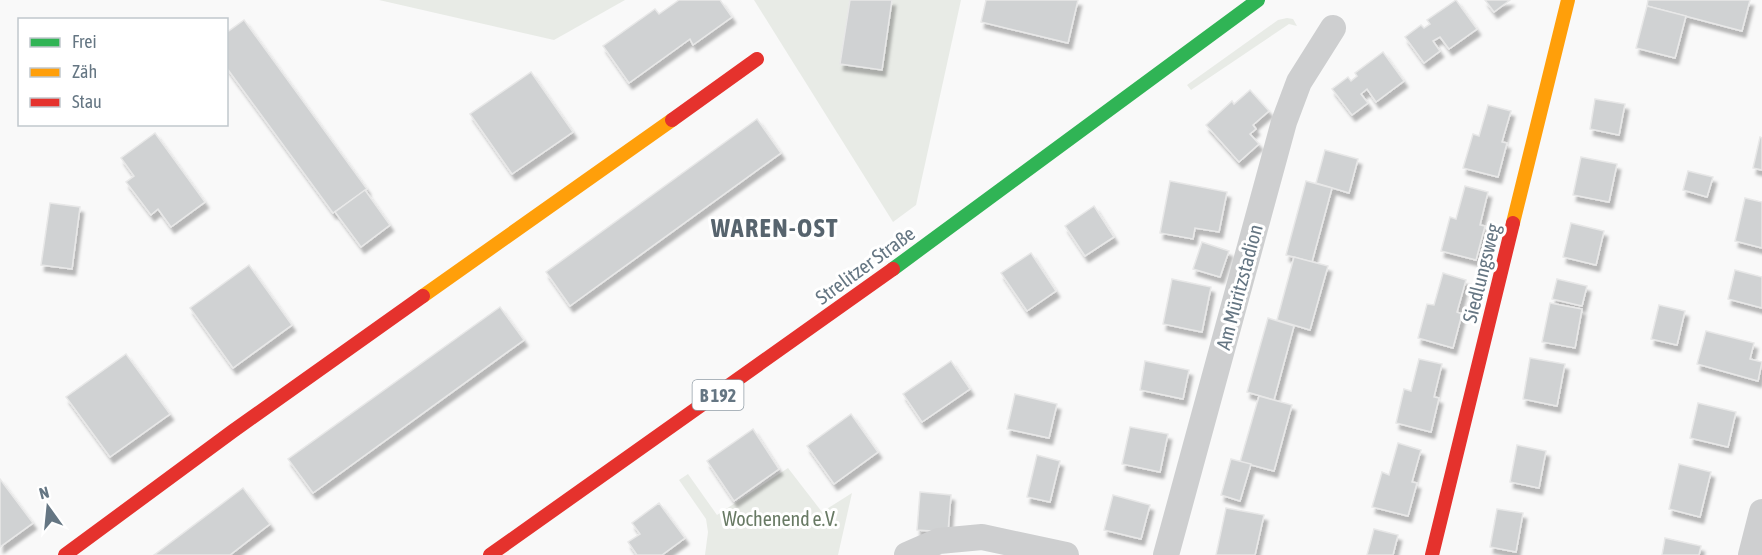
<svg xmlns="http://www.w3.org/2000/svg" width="1762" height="555" viewBox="0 0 1762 555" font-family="'Asap Condensed',sans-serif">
	<defs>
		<filter id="shadow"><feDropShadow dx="3.5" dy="6" stdDeviation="1.5" flood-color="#0004"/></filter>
	</defs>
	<rect width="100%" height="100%" fill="#f9f9f9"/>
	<g fill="#e8ebe6">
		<path d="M 379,0 L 625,0 L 554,40 Z"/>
		<path d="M 754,0 L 961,0 L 916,205 L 893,222 Z"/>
		<path d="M 1287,18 L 1293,19 L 1297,26 L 1289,24 L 1191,90 L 1187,85 L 1278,20 Z"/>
		<path d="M 788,468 L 822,512 L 852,493 L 838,555 L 705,555 L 708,532 L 706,519 L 679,480 L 688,474 L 717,515 Z"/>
	</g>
	<g fill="#d0d2d3" stroke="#e8e8e8" stroke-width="1.5" filter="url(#shadow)">
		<path d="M 679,0 L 720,0 L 732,17 L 693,45 L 690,39 L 629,83 L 603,46 L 655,9 L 659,14 Z"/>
		<path d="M 850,0 L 892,0 L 882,70 L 840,64 Z"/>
		<path d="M 986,0 L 1078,0 L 1068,43 L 981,22 Z"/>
		<path d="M 1456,0 L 1477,29 L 1449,49 L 1440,37 L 1433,41 L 1440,51 L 1424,63 L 1405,37 L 1421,25 L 1424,28 L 1430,24 L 1427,20 Z"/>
		<path d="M 1485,0 L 1510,0 L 1494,12 Z"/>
		<path d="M 1648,0 L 1750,0 L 1742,31 L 1647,6 Z"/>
		<path d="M 1647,6 L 1686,16 L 1675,58 L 1636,48 Z"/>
		<path d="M 244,20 L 367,189 L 333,213 L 226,67 L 226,33 Z"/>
		<path d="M 1383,52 L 1404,81 L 1376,102 L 1367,89 L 1361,94 L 1368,103 L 1352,115 L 1332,89 L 1348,77 L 1351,81 L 1357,76 L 1355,73 Z"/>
		<path d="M 531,72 L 573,132 L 512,174 L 470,114 Z"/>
		<path d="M 1250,90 L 1269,111 L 1253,125 L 1256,129 L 1250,134 L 1259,144 L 1239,162 L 1206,125 L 1232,101 L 1234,104 Z"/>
		<path d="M 1595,99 L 1625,104 L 1619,135 L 1590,129 Z"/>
		<path d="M 1488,105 L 1511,111 L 1502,142 L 1507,143 L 1498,177 L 1463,168 L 1473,134 L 1479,136 Z"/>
		<path d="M 757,119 L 781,153 L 570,306 L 546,272 Z"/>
		<path d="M 155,133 L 205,202 L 171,227 L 158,209 L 151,215 L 126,182 L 134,176 L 121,158 Z"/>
		<path d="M 1760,137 L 1762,138 L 1762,170 L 1753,168 Z"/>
		<path d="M 1325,150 L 1358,159 L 1349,193 L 1316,183 Z"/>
		<path d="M 1581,157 L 1617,164 L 1609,202 L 1573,195 Z"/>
		<path d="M 1688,171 L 1713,177 L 1707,197 L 1683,190 Z"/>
		<path d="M 1170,181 L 1227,192 L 1219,232 L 1195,228 L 1193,239 L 1160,233 Z"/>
		<path d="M 1306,181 L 1332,188 L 1312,262 L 1286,255 Z"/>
		<path d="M 1465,186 L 1488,192 L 1480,225 L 1485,226 L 1476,260 L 1441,251 L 1450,217 L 1456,219 Z"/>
		<path d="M 365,190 L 390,225 L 361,247 L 335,212 Z"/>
		<path d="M 1745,198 L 1762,202 L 1762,248 L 1735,241 Z"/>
		<path d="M 50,203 L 80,207 L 72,269 L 41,265 Z"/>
		<path d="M 1094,206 L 1114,237 L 1085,256 L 1065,226 Z"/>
		<path d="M 1571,223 L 1604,231 L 1596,265 L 1563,257 Z"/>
		<path d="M 1202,242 L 1229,251 L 1220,277 L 1193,269 Z"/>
		<path d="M 1031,253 L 1056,291 L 1027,311 L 1001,273 Z"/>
		<path d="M 1294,257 L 1328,266 L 1310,330 L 1277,320 Z"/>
		<path d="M 249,265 L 292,325 L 233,368 L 190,308 Z"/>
		<path d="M 1735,270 L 1762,277 L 1762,308 L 1728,299 Z"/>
		<path d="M 1443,273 L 1466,280 L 1457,312 L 1462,314 L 1453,348 L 1418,338 L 1427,304 L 1434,305 Z"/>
		<path d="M 1172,279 L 1211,287 L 1202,332 L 1163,324 Z"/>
		<path d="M 1557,279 L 1587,286 L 1582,306 L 1552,299 Z"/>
		<path d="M 1550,303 L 1582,309 L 1575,348 L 1542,342 Z"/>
		<path d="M 1659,305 L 1685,311 L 1677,345 L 1651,339 Z"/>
		<path d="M 500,307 L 524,340 L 313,493 L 288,459 Z"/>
		<path d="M 1268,318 L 1294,326 L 1274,400 L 1247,392 Z"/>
		<path d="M 1706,331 L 1754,343 L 1750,359 L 1762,362 L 1758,381 L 1697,364 Z"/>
		<path d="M 126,354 L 170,414 L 110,457 L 66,397 Z"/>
		<path d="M 1530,358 L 1565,364 L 1557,406 L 1523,399 Z"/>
		<path d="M 1419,359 L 1442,364 L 1434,397 L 1439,398 L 1431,432 L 1396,423 L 1404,389 L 1411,391 Z"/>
		<path d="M 951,361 L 970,389 L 922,422 L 903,394 Z"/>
		<path d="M 1145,361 L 1189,370 L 1183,399 L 1140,390 Z"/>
		<path d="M 1015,394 L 1057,404 L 1049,438 L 1007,429 Z"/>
		<path d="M 1259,396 L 1292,405 L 1274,471 L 1240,462 Z"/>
		<path d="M 1698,403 L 1736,412 L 1728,447 L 1690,438 Z"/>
		<path d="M 851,414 L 878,452 L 834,484 L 807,446 Z"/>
		<path d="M 1130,427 L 1168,434 L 1160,472 L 1122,464 Z"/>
		<path d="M 753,429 L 779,469 L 734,501 L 707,461 Z"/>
		<path d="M 1398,443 L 1421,450 L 1412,482 L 1417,483 L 1408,516 L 1372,507 L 1382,472 L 1389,475 Z"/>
		<path d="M 1517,445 L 1546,451 L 1539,488 L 1510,482 Z"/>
		<path d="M 1037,455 L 1060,461 L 1050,502 L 1027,497 Z"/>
		<path d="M 1231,459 L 1251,464 L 1240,501 L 1221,495 Z"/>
		<path d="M 1679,464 L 1711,472 L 1700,517 L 1669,509 Z"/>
		<path d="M 0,479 L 33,523 L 0,547 Z"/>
		<path d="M 243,488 L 270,524 L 230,555 L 154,555 Z"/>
		<path d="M 920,492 L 951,495 L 948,532 L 917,530 Z"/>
		<path d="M 1113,495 L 1150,505 L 1141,539 L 1104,530 Z"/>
		<path d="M 659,503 L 685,538 L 662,555 L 637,555 L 628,542 L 640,534 L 632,523 Z"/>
		<path d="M 1226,508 L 1264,515 L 1255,555 L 1216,555 Z"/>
		<path d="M 1497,509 L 1523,513 L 1516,552 L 1490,547 Z"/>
		<path d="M 1374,529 L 1398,535 L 1393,555 L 1367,555 Z"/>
		<path d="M 1665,538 L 1701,546 L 1699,555 L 1662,555 Z"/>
	</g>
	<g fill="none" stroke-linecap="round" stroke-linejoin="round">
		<g stroke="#cecfd0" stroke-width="26">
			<path d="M 907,555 L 939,541 L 982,537 L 1066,555"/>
			<path d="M 1166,555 L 1284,122 L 1299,82 L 1333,28"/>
			<path d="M 1751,555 L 1762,512"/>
		</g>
		<path stroke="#30b455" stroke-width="14" d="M 893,269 L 1258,0"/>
		<g stroke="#ff9f0a" stroke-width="14">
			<path d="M 1513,223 L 1568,0"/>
			<path d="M 423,296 L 672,120"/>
		</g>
		<g stroke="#e5322d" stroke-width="14">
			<path d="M 672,120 L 757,59"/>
			<path d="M 65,555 L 233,431 L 423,296"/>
			<path d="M 490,555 L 893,269"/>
			<path d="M 1432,555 L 1513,223"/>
		</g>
	</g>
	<g text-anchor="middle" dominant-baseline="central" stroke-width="6" stroke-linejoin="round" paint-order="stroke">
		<rect fill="#fff" stroke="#939fa8" stroke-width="1.5" x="692.5" y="380" width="51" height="30" rx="4.5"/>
		<g font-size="18" font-weight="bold" fill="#657683">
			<text x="718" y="395">B 192</text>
		</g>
		<g font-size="20" fill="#657683" stroke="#fff">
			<text transform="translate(865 265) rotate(-36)">Strelitzer Straße</text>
			<text transform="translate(1481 273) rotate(-76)">Siedlungsweg</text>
			<text transform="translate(1239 287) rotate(-75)">Am Müritzstadion</text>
		</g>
		<g font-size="20" fill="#687a64" stroke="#fff">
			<text x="780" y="518">Wochenend e.V.</text>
		</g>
		<g font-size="26" font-weight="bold" letter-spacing="1.5" fill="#57646e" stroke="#fff">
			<text x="775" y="228">WAREN-OST</text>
		</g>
	</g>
	<rect x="18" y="18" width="210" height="108" fill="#ffffff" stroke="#c1c8cd" stroke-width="1.5"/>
	<rect x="30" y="38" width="30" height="9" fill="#30b455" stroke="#c1c8cd" stroke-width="1.5"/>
	<text x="72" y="48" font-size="18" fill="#657683">Frei</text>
	<rect x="30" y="68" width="30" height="9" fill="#ff9f0a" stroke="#c1c8cd" stroke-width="1.5"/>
	<text x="72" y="78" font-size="18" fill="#657683">Zäh</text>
	<rect x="30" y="98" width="30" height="9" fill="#e5322d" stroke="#c1c8cd" stroke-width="1.5"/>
	<text x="72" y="108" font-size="18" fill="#657683">Stau</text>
	<g transform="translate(48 507) rotate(345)" stroke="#ffffff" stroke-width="4.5" paint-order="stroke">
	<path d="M0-4.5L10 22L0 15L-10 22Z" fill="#657683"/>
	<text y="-9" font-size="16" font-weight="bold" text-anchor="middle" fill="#657683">N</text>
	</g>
</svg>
